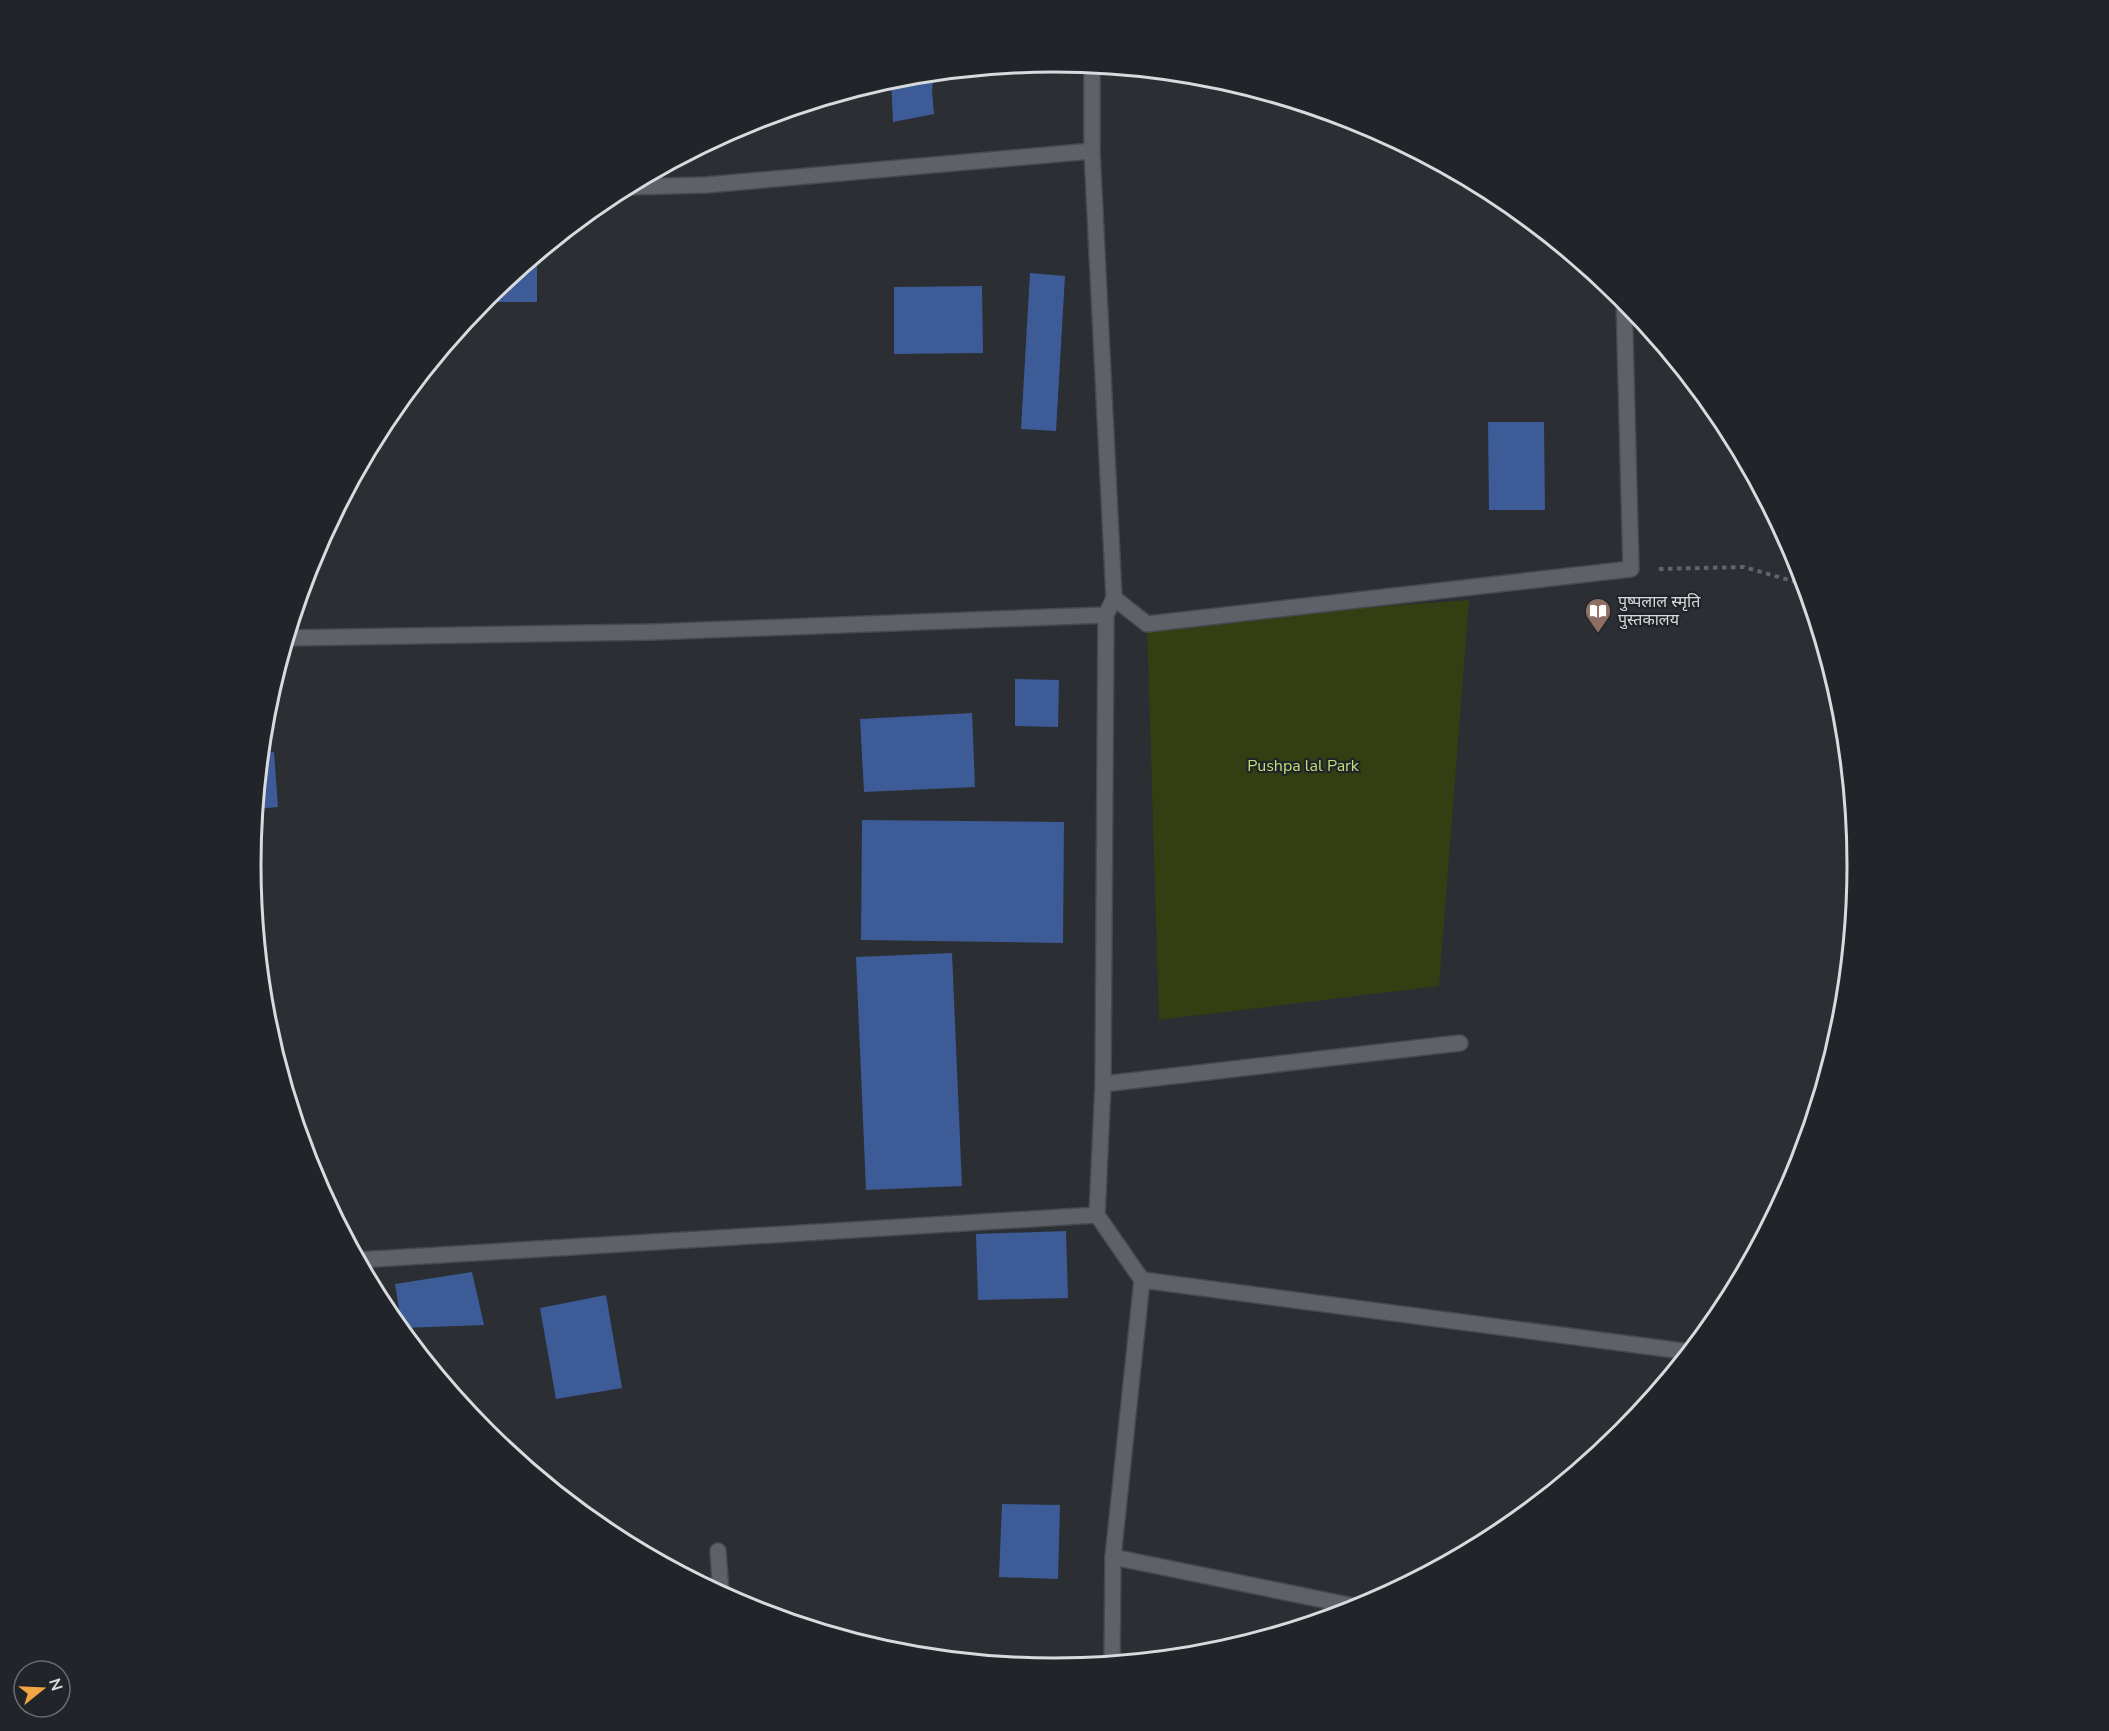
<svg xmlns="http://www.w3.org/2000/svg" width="2109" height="1731" viewBox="0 0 2109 1731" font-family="'Nunito Sans','Noto Sans Devanagari',sans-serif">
	<rect width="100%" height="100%" fill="#2b2e33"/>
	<path fill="#333e12" d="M 1469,600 L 1439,986 L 1159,1020 L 1147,624 Z"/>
	<g fill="#3d5b96">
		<path d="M 934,73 L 932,91 L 934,114 L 893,122 L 891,79 Z"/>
		<path d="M 537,255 L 537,302 L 482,302 L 486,297 Z"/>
		<path d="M 1030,273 L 1065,276 L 1056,431 L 1021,429 Z"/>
		<path d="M 982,286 L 983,353 L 894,354 L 894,287 Z"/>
		<path d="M 1488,422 L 1544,422 L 1545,510 L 1489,510 Z"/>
		<path d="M 1750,470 L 1754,477 L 1759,487 L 1750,487 Z"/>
		<path d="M 1015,679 L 1059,680 L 1058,727 L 1015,726 Z"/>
		<path d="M 972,713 L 975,787 L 864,792 L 860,719 Z"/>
		<path d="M 274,752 L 278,807 L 256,809 L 262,753 Z"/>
		<path d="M 862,820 L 1064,822 L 1063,943 L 861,940 Z"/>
		<path d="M 952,953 L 962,1186 L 866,1190 L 856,957 Z"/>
		<path d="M 1066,1231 L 1068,1298 L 978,1300 L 976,1234 Z"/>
		<path d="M 472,1272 L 484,1325 L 402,1328 L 395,1284 Z"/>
		<path d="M 606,1295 L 622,1388 L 556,1399 L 540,1308 Z"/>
		<path d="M 1002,1504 L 1060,1505 L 1058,1579 L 999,1577 Z"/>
	</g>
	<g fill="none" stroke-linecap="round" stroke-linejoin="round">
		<g stroke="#46494d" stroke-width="18">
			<g id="minor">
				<path d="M 1092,65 L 1092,151 L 1114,598 L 1106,615 L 1103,1084 L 1097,1215 L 1142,1280 L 1113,1557 L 1112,1664"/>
				<path d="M 626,187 L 706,185 L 1092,151"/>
				<path d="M 1114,598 L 1147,624 L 1631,569 L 1624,299"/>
				<path d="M 287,638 L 652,632 L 1106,615"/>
				<path d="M 1103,1084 L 1460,1043"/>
				<path d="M 358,1260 L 1097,1215"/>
				<path d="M 1142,1280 L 1690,1352"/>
				<path d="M 718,1551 L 721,1594"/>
				<path d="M 1113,1557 L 1363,1608"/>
			</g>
		</g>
		<path stroke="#626469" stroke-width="4" stroke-dasharray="4.5 4.5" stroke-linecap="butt" d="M 1659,569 L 1744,567 L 1806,585"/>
		<use href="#minor" stroke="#5e6167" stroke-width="15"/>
	</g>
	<defs>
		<g id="library-pin" transform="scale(1.35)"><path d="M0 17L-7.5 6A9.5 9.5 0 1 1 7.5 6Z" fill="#8d6e63" stroke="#212429"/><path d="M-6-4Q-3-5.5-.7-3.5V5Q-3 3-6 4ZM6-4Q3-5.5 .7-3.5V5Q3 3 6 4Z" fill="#fff"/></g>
	</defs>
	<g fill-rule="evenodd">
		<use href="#library-pin" x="1598" y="611"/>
	</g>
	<g text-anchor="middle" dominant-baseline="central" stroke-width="4.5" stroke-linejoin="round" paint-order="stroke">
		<g font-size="16" fill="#d8dadd" stroke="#212429" text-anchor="start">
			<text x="1618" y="602">पुष्पलाल स्मृति<tspan x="1618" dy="18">पुस्तकालय</tspan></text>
		</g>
		<g font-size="16" fill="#c2df78" stroke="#212429">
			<text x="1303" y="766">Pushpa lal Park</text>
		</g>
	</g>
	<path d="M0 0H2109V1731H0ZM261 865a793 793 0 1 1 1586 0a793 793 0 1 1-1586 0Z" fill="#212429" fill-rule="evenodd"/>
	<path fill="none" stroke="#d8dadd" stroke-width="3" d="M261 865a793 793 0 1 1 1586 0a793 793 0 1 1-1586 0Z"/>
	<g transform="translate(42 1689) rotate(72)"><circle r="28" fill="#212429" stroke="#6a6d71" stroke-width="1.5"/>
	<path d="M0-4.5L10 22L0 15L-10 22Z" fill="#f2a541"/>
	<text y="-9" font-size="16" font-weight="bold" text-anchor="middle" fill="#d8dadd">N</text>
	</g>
</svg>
